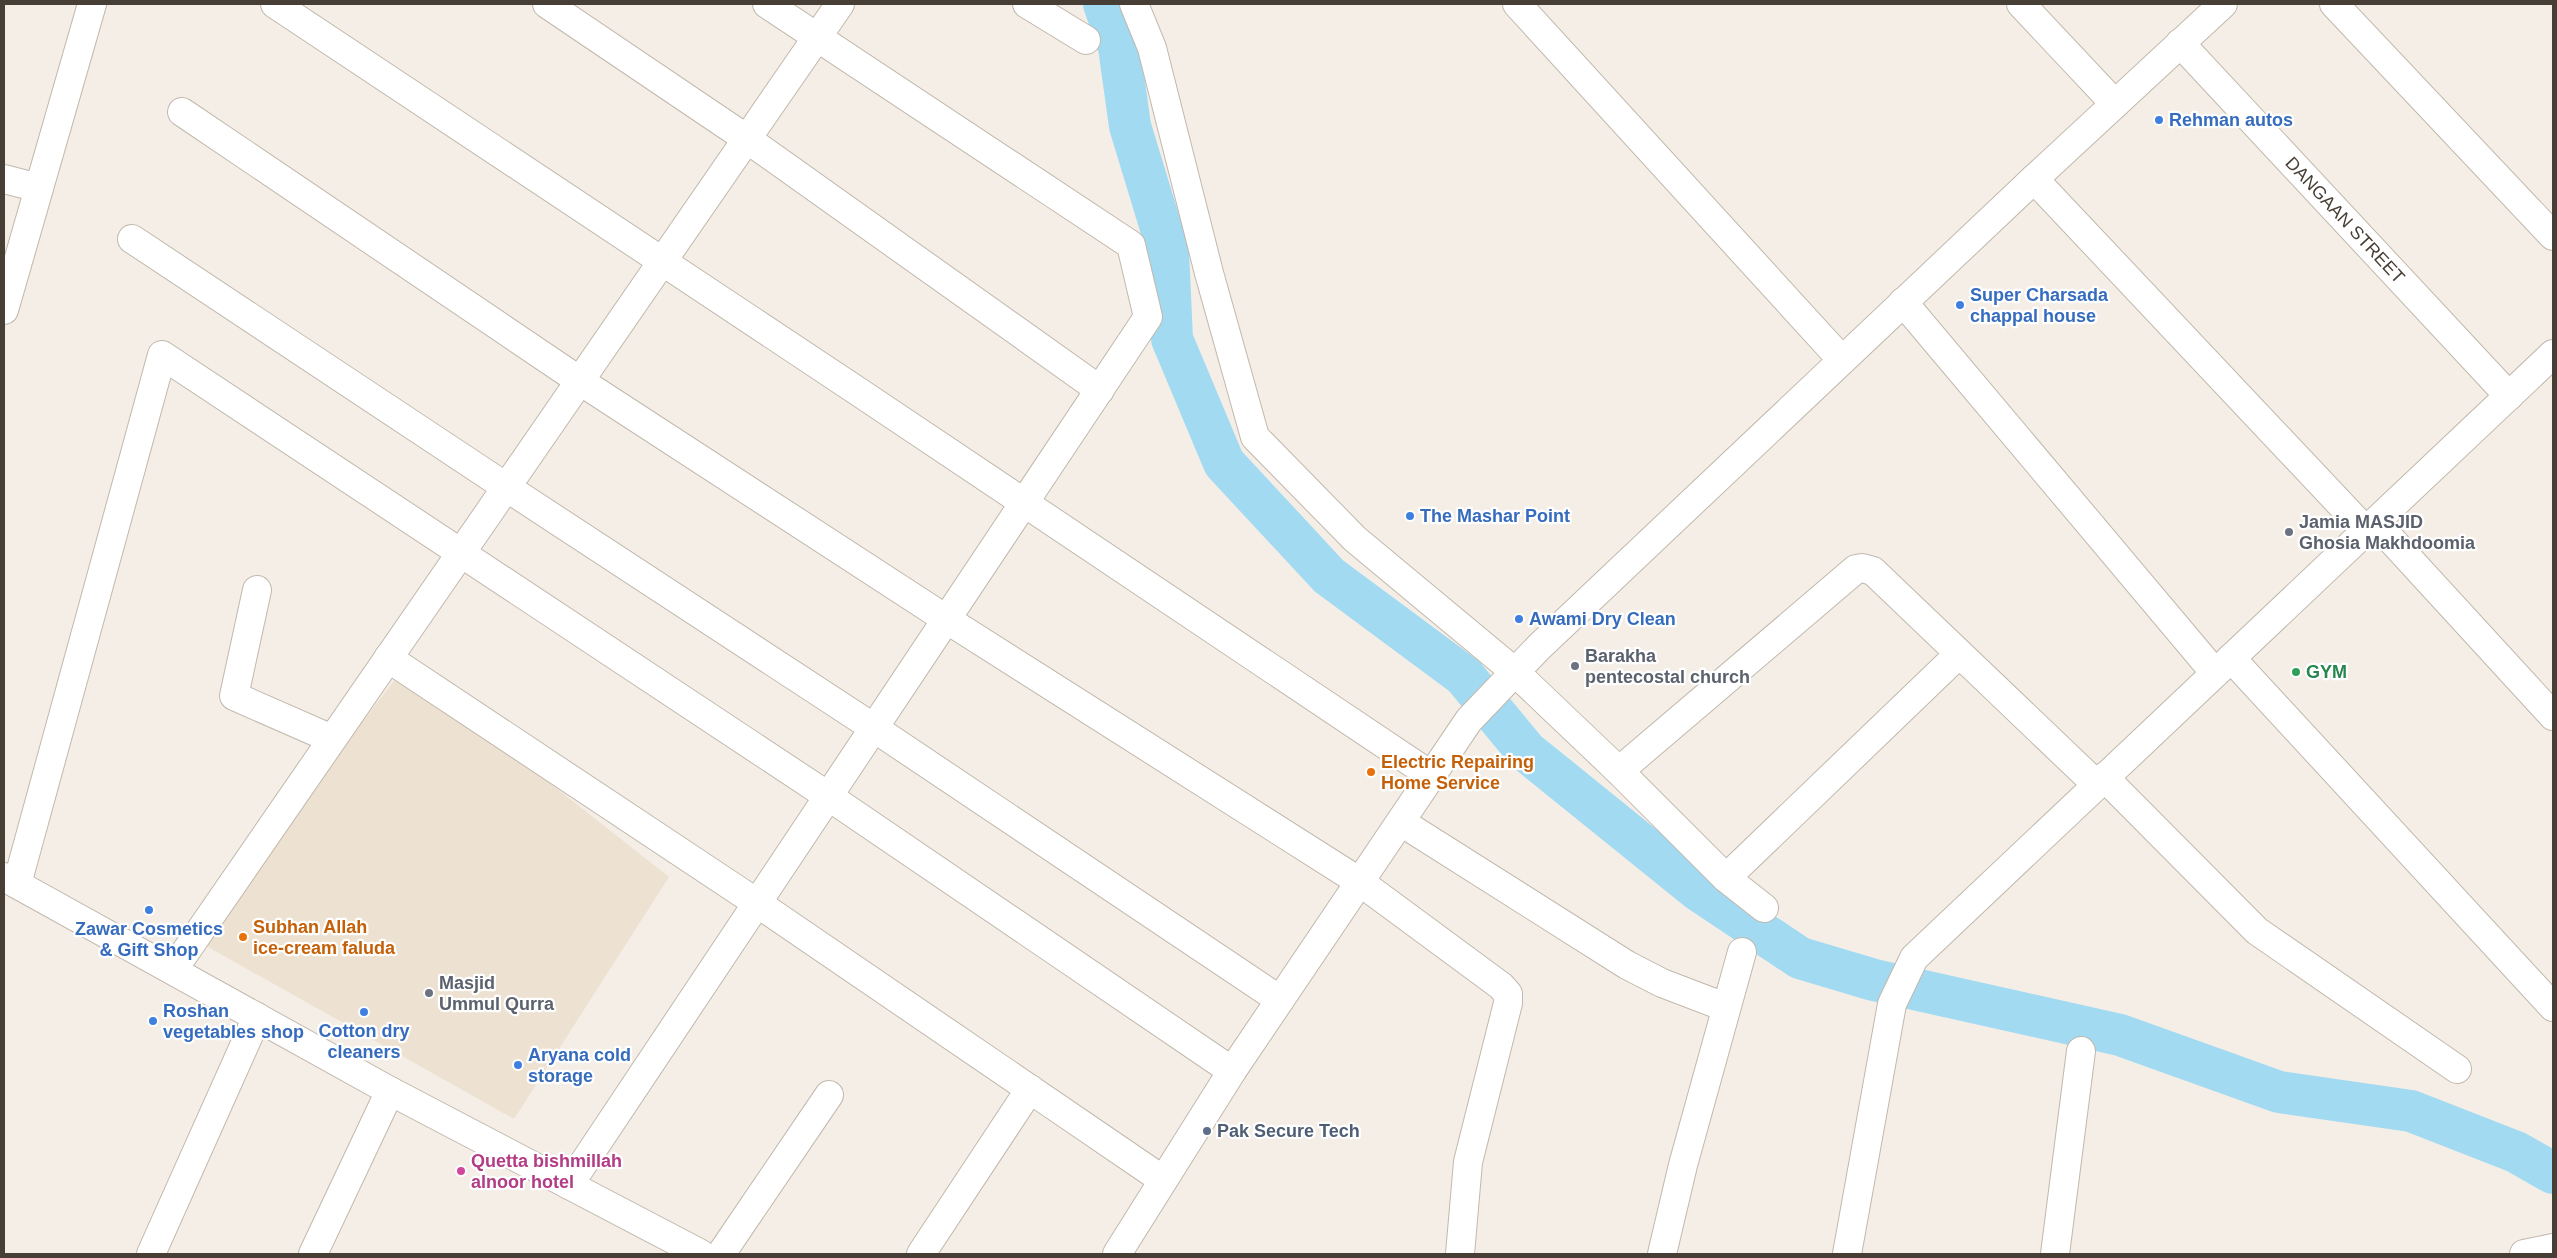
<svg xmlns="http://www.w3.org/2000/svg" width="2557" height="1258" viewBox="0 0 2557 1258" font-family="Helvetica,sans-serif">
	<rect width="100%" height="100%" fill="#f4eee7"/>
	<path fill="#ede2d1" d="M 404,668 L 669,877 L 514,1119 L 194,939 Z"/>
	<g fill="none" stroke-linecap="round" stroke-linejoin="round">
		<path stroke="#a2daf2" stroke-width="42" d="M 1104,4 L 1119,47 L 1130,126 L 1168,251 L 1172,339 L 1224,463 L 1329,576 L 1464,676 L 1526,751 L 1698,890 L 1800,958 L 1874,980 L 2120,1035 L 2279,1092 L 2411,1111 L 2516,1152 L 2553,1173"/>
		<g stroke="#c2b8ac" stroke-width="30">
			<g id="minor">
				<path d="M 275,4 C 661,261 1048,516 1432,776"/>
				<path d="M 547,4 L 747,139 L 1100,390"/>
				<path d="M 1027,4 L 1086,40"/>
				<path d="M 1134,4 L 1152,48 L 1209,273 L 1255,437 L 1355,539 L 1515,672 L 1619,771 L 1726,878 L 1764,908"/>
				<path d="M 1517,4 L 1842,360"/>
				<path d="M 2021,4 L 2115,104"/>
				<path d="M 2334,4 L 2553,236"/>
				<path d="M 2180,43 L 2509,396"/>
				<path d="M 182,112 L 580,381 L 946,619 L 1360,882 L 1501,986 L 1508,994 L 1508,1003 L 1468,1162 L 1460,1254"/>
				<path d="M 4,179 L 39,188"/>
				<path d="M 2034,179 L 2366,531"/>
				<path d="M 132,239 L 506,487 L 874,728 L 1280,1000"/>
				<path d="M 1903,302 L 2215,673"/>
				<path d="M 4,310 L 92,4"/>
				<path d="M 2375,522 L 2553,716"/>
				<path d="M 257,590 L 234,696 L 332,739"/>
				<path d="M 388,658 L 757,903 L 1163,1180"/>
				<path d="M 2231,658 L 2553,1007"/>
				<path d="M 1619,771 L 1856,569 L 1862,568 L 1873,571 L 2097,785"/>
				<path d="M 2104,777 L 2257,931 L 2457,1069"/>
				<path d="M 1401,822 L 1627,965 L 1662,983 L 1725,1007"/>
				<path d="M 4,877 L 390,1091 L 701,1254"/>
				<path d="M 1726,878 L 1959,654"/>
				<path d="M 17,884 L 162,355 L 828,796 L 1232,1071"/>
				<path d="M 173,970 L 840,4"/>
				<path d="M 569,1185 L 1148,317 L 1131,245 L 767,4"/>
				<path d="M 151,1254 L 257,1017"/>
				<path d="M 313,1254 L 390,1091"/>
				<path d="M 721,1254 L 829,1095"/>
				<path d="M 921,1254 L 1030,1089"/>
				<path d="M 1117,1254 L 1232,1071 L 1469,720 L 1539,647 L 2034,179 L 2223,4"/>
				<path d="M 1662,1254 L 1683,1165 L 1742,952"/>
				<path d="M 1847,1254 L 1892,1004 L 1914,958 L 2553,354"/>
				<path d="M 2055,1254 L 2081,1051"/>
				<path d="M 2524,1254 L 2553,1248"/>
			</g>
		</g>
		<use href="#minor" stroke="#fff" stroke-width="28"/>
	</g>
	<g fill="#3f7fe0" stroke="#fff" stroke-width="2">
		<circle cx="2159" cy="120" r="5"/>
		<circle cx="1960" cy="305" r="5"/>
		<circle cx="1410" cy="516" r="5"/>
		<circle cx="1519" cy="619" r="5"/>
		<circle cx="149" cy="910" r="5"/>
		<circle cx="364" cy="1012" r="5"/>
		<circle cx="153" cy="1021" r="5"/>
		<circle cx="518" cy="1065" r="5"/>
	</g>
	<g fill="#6b7280" stroke="#fff" stroke-width="2">
		<circle cx="2289" cy="532" r="5"/>
		<circle cx="1575" cy="666" r="5"/>
		<circle cx="429" cy="993" r="5"/>
	</g>
	<circle fill="#2e9e5b" stroke="#fff" stroke-width="2" cx="2296" cy="672" r="5"/>
	<g fill="#e8710a" stroke="#fff" stroke-width="2">
		<circle cx="1371" cy="772" r="5"/>
		<circle cx="243" cy="937" r="5"/>
	</g>
	<circle fill="#5c6f8a" stroke="#fff" stroke-width="2" cx="1207" cy="1131" r="5"/>
	<circle fill="#d1479c" stroke="#fff" stroke-width="2" cx="461" cy="1171" r="5"/>
	<g text-anchor="middle" dominant-baseline="central" stroke-width="4.5" stroke-linejoin="round" paint-order="stroke">
		<g font-size="18" font-weight="bold" fill="#366cbe" stroke="#fff" text-anchor="start">
			<text x="2169" y="120">Rehman autos</text>
			<text x="1970" y="295">Super Charsada<tspan x="1970" dy="21">chappal house</tspan></text>
			<text x="1420" y="516">The Mashar Point</text>
			<text x="1529" y="619">Awami Dry Clean</text>
			<text x="149" y="929" text-anchor="middle">Zawar Cosmetics<tspan x="149" dy="21">&amp; Gift Shop</tspan></text>
			<text x="163" y="1011">Roshan<tspan x="163" dy="21">vegetables shop</tspan></text>
			<text x="364" y="1031" text-anchor="middle">Cotton dry<tspan x="364" dy="21">cleaners</tspan></text>
			<text x="528" y="1055">Aryana cold<tspan x="528" dy="21">storage</tspan></text>
		</g>
		<g font-size="18" fill="#473e36" stroke="#fff">
			<text transform="translate(2345 220) rotate(47)">DANGAAN STREET</text>
		</g>
		<g font-size="18" font-weight="bold" fill="#5b616d" stroke="#fff" text-anchor="start">
			<text x="2299" y="522">Jamia MASJID<tspan x="2299" dy="21">Ghosia Makhdoomia</tspan></text>
			<text x="1585" y="656">Barakha<tspan x="1585" dy="21">pentecostal church</tspan></text>
			<text x="439" y="983">Masjid<tspan x="439" dy="21">Ummul Qurra</tspan></text>
		</g>
		<g font-size="18" font-weight="bold" fill="#27864d" stroke="#fff" text-anchor="start">
			<text x="2306" y="672">GYM</text>
		</g>
		<g font-size="18" font-weight="bold" fill="#c56008" stroke="#fff" text-anchor="start">
			<text x="1381" y="762">Electric Repairing<tspan x="1381" dy="21">Home Service</tspan></text>
			<text x="253" y="927">Subhan Allah<tspan x="253" dy="21">ice-cream faluda</tspan></text>
		</g>
		<g font-size="18" font-weight="bold" fill="#4e5e75" stroke="#fff" text-anchor="start">
			<text x="1217" y="1131">Pak Secure Tech</text>
		</g>
		<g font-size="18" font-weight="bold" fill="#b23c85" stroke="#fff" text-anchor="start">
			<text x="471" y="1161">Quetta bishmillah<tspan x="471" dy="21">alnoor hotel</tspan></text>
		</g>
	</g>
	<rect width="2557" height="1258" fill="none" stroke="#473e36" stroke-width="10"/>
</svg>
